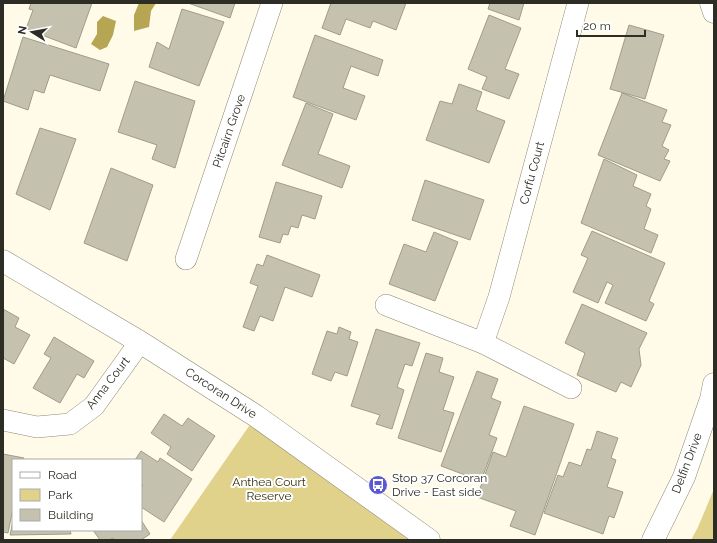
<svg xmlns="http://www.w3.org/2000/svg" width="717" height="543" viewBox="0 0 717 543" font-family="Raleway,sans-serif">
	<rect width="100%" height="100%" fill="#fffbe8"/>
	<g fill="#e0d28b">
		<path d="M 256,416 L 429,540 L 170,540 Z"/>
		<path d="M 714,489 L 714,536 L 712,540 L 691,540 L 698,527 Z"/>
	</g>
	<g fill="#b6a654">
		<path d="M 139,3 L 156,3 L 151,11 L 149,27 L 134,31 L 134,15 Z"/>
		<path d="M 103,16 L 116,21 L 113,35 L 107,47 L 100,50 L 91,44 L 97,34 L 97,22 Z"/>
	</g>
	<g fill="#c4c1af" stroke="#9f9c8a">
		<path d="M 31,3 L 92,3 L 76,48 L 26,29 L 33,10 L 29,9 Z"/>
		<path d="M 188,3 L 235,3 L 230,18 Z"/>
		<path d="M 331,3 L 406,3 L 396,30 L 373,21 L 370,28 L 346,19 L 340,35 L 322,28 Z"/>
		<path d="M 490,3 L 524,3 L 519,20 L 488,9 Z"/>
		<path d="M 182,9 L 224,22 L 199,86 L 149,67 L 157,42 L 169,49 Z"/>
		<path d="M 489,15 L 521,28 L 505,69 L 519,74 L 509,99 L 482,89 L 487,77 L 468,69 Z"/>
		<path d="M 629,25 L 664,35 L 645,99 L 610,89 Z"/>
		<path d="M 315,35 L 383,60 L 378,76 L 351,66 L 343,88 L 365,96 L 356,120 L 293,97 Z"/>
		<path d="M 23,37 L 109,64 L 100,91 L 50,75 L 44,93 L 34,90 L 28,110 L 3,101 Z"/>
		<path d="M 135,81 L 195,101 L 175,168 L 152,159 L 157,145 L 118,132 Z"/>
		<path d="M 459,84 L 482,92 L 476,110 L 505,121 L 489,163 L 426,140 L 440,101 L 452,104 Z"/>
		<path d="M 622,93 L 667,110 L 662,122 L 671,125 L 662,146 L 669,150 L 664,159 L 670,161 L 660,181 L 598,155 Z"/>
		<path d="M 306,103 L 333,114 L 318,154 L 350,166 L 342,188 L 282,165 Z"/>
		<path d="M 40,128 L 76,139 L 50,210 L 16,194 Z"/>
		<path d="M 604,159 L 637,175 L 633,186 L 651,194 L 646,206 L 651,209 L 644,229 L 658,235 L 651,253 L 581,223 Z"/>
		<path d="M 111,168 L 153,185 L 127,261 L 84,243 Z"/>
		<path d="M 425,180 L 484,200 L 470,240 L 412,220 Z"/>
		<path d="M 276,182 L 322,196 L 315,219 L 302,215 L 298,228 L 291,226 L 288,235 L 283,234 L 280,243 L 259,237 Z"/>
		<path d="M 592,231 L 665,263 L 649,301 L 654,304 L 646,321 L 605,303 L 613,285 L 607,282 L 598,303 L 573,292 L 588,258 L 581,255 Z"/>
		<path d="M 434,232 L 458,242 L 435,301 L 389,284 L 404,244 L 426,252 Z"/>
		<path d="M 267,255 L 320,275 L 312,297 L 285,287 L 273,321 L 260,316 L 254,331 L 243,327 L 258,286 L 250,283 L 257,264 L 263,266 Z"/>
		<path d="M 582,304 L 647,333 L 639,349 L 641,365 L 631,387 L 621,382 L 616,392 L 577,375 L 585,353 L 565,343 Z"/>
		<path d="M 3,309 L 19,318 L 15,327 L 30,335 L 14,364 L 3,358 Z"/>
		<path d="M 339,327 L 351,332 L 349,339 L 358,342 L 347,376 L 335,372 L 331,381 L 312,374 L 327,331 L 337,334 Z"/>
		<path d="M 376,329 L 420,343 L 412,366 L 405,364 L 397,387 L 404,390 L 392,429 L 376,424 L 380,415 L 351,406 Z"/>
		<path d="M 54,337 L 94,361 L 84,378 L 77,374 L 60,403 L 33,388 L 51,358 L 44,354 Z"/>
		<path d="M 426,353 L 443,358 L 439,372 L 454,377 L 443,410 L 454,413 L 441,452 L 398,438 Z"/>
		<path d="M 477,371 L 498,379 L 491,398 L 501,402 L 489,435 L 497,438 L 481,481 L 441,466 Z"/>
		<path d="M 524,406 L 574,424 L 535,535 L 510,526 L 516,511 L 477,497 L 493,452 L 506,457 Z"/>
		<path d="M 164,414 L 182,426 L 188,418 L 215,436 L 192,471 L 167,454 L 171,447 L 151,433 Z"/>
		<path d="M 597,431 L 618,438 L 611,458 L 616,460 L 607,487 L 623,492 L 614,518 L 609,516 L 603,534 L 544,513 L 558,475 L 563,477 L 569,462 L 581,466 L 587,449 L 591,450 Z"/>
		<path d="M 141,451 L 158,462 L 160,458 L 192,479 L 164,522 L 141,507 L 141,488 L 143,485 L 141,484 L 141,460 L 135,460 Z"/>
		<path d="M 3,454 L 24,458 L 23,460 L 13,460 L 13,508 L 8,533 L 3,532 Z"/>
		<path d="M 141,520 L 150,534 L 141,540 L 114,540 L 113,538 L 109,540 L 100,540 L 93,530 L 141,530 Z"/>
		<path d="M 13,521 L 13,530 L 70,530 L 71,534 L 10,535 Z"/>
	</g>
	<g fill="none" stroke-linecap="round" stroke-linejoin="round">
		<g stroke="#8d8a79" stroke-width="22">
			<g id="street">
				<path d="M 186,259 L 272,3"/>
				<path d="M 386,305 L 483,343 L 499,297 L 578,3"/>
				<path d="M 483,343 L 571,388"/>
				<path d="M 3,420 L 37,427 L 70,424 L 94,406 L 140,342"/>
			</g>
		</g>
		<g stroke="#8d8a79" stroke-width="23">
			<g id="secondary">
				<path d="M 711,3 L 714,12"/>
				<path d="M 3,261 L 140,342 L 256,416 L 429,540"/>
				<path d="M 653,540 L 684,477 L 711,399 L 714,384"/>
			</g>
		</g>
		<use href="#street" stroke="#fff" stroke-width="21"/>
		<use href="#secondary" stroke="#fff" stroke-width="22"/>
	</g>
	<defs>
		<g id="bus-disc" transform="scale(1)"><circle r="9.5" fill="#595ad2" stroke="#fff"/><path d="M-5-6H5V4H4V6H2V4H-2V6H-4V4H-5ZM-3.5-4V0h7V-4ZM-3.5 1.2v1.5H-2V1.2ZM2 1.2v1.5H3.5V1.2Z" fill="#fff"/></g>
	</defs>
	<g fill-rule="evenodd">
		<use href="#bus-disc" x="378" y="485"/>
	</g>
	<g text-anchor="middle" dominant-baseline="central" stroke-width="4" stroke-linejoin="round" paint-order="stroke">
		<g font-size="12" fill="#2d2c25" stroke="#fff">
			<text transform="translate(229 131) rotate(-71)">Pitcairn Grove</text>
			<text transform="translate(532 173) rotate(-75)">Corfu Court</text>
			<text transform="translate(108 383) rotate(-52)">Anna Court</text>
			<text transform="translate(221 393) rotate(33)">Corcoran Drive</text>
			<text transform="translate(687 463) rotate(-69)">Delfin Drive</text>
		</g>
		<g font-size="12" fill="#2d2c25" stroke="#fff" text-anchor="start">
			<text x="392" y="478">Stop 37 Corcoran<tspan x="392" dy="14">Drive - East side</tspan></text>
		</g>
		<g font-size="12" fill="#362f0a" stroke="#fff">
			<text x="269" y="482">Anthea Court<tspan x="269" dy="14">Reserve</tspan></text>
		</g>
	</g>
	<rect width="717" height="543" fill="none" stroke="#2d2c25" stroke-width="8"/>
	<rect x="12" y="459" width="130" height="72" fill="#ffffff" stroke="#ababa8"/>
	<rect x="20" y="472" width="20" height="6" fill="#ffffff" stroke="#ababa8"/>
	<text x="48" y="479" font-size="12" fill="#2d2c25">Road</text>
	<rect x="20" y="489" width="20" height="12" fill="#e0d28b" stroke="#ababa8"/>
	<text x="48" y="499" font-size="12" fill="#2d2c25">Park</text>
	<rect x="20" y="509" width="20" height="12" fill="#c4c1af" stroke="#ababa8"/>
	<text x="48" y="519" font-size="12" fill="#2d2c25">Building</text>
	<g transform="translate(32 32) rotate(281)" stroke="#ffffff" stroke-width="3" paint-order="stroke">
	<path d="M0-3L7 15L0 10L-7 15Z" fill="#2d2c25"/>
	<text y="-6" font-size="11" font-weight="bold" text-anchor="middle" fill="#2d2c25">N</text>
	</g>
	<path d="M577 30v6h68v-6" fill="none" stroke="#2d2c25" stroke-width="2"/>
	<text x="583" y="30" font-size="12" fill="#2d2c25" stroke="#ffffff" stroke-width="3" paint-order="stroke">20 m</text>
</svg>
